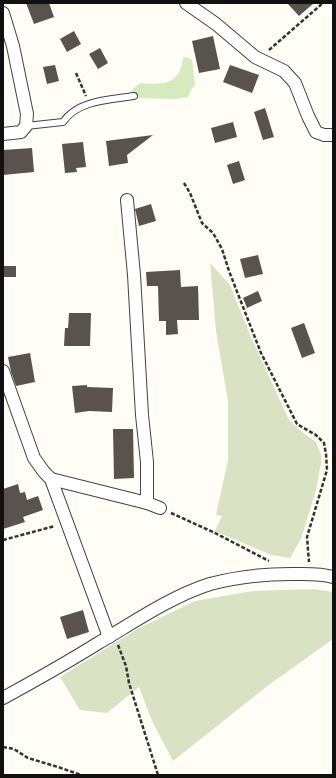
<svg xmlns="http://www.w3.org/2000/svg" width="336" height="778" viewBox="0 0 336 778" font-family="Literata,serif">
	<rect width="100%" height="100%" fill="#fffdf5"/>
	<path fill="#d5ebbd" d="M 186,57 L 192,60 L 195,85 L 191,90 L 188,97 L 176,99 L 132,98 L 131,91 L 140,83 C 163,85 180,85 183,58 Z"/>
	<g fill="#d9e3c4">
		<path d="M 210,263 L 230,285 L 248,330 L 289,420 L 301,431 L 316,442 L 322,457 L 316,490 L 301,539 L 290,558 L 271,555 L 215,531 L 222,516 L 216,515 L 228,460 L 228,401 L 216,331 Z"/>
		<path d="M 313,589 L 333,592 L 333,639 L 266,687 L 173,761 L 152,721 L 139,687 L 107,713 L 80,710 L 60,677 L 139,628 L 195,601 L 253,591 Z"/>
	</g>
	<g fill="#5a524d">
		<path d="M 26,3 L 49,3 L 54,17 L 34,24 Z"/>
		<path d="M 287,3 L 314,3 L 299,16 Z"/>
		<path d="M 74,31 L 81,44 L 67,52 L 60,39 Z"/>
		<path d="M 213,36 L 220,69 L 199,73 L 192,41 Z"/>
		<path d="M 100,48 L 108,63 L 98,69 L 89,54 Z"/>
		<path d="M 55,65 L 59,81 L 47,84 L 43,67 Z"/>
		<path d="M 230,65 L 259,75 L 252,93 L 223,82 Z"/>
		<path d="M 265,108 L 274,137 L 263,140 L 254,112 Z"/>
		<path d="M 233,122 L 237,137 L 215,143 L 211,128 Z"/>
		<path d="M 153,135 L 127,155 L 128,163 L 109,166 L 106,141 Z"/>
		<path d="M 83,142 L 86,167 L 76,168 L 77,172 L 65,173 L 62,144 Z"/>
		<path d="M 32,148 L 34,172 L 3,175 L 3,150 Z"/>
		<path d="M 239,161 L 245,180 L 233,184 L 227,165 Z"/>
		<path d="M 151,204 L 156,221 L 139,226 L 135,209 Z"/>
		<path d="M 258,255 L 263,274 L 245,278 L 240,259 Z"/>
		<rect x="3" y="266" width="13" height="11"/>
		<path d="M 180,270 L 181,287 L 198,286 L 199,320 L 177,320 L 178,334 L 166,335 L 166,321 L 159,321 L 158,286 L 147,286 L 146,272 Z"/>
		<path d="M 258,291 L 262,301 L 247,308 L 243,298 Z"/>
		<path d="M 69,313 L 91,313 L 90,346 L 64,346 L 65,328 L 68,328 Z"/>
		<path d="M 304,323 L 315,353 L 302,358 L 291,328 Z"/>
		<path d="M 30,353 L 35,382 L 16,386 L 11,372 L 8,357 Z"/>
		<path d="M 87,385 L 87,387 L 113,388 L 112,412 L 89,411 L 75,413 L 72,386 Z"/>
		<path d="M 113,429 L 133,429 L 134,478 L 114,479 Z"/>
		<path d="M 18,484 L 20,493 L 25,492 L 27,500 L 38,496 L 43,510 L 23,517 L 25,522 L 3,529 L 3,489 Z"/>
		<path d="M 83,610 L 89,632 L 67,639 L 60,617 Z"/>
	</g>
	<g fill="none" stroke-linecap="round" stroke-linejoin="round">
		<g stroke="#444" stroke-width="8">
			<path id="service" d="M 26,126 L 63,122 C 78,100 109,100 134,96"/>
		</g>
		<g stroke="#444" stroke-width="14">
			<g id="minor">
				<path d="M 186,3 L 216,24 L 255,57 L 284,71 L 295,83 L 308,116 L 316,132 L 324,135 L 333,135"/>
				<path d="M 3,13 L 13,46 L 27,114 L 26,126 L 21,132 L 3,134"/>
				<path d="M 127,200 L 134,275 L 142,415 L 147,462 L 147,503"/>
				<path d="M 3,371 L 34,458 L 44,472 L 51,479 L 109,637"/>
				<path d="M 51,479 L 147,503 L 160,508"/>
				<path d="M 3,698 C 36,680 68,662 100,642 C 134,622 172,596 210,584 C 236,577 264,574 291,574 C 305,574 320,573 333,577"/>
			</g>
		</g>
		<g stroke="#333" stroke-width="2.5" stroke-dasharray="4 2" stroke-linecap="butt">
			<path d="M 269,50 L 323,3"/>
			<path d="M 76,73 L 86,96"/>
			<path d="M 184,183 L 190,193 L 202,223 L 213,233 L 222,249 L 229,271 L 261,353 L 297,424 L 316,435 L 324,443 L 326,454 L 327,470 L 307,537 L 309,562"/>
			<path d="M 171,513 L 213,532 L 269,561"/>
			<path d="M 3,540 L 55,526"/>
			<path d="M 118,645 L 126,666 L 129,683 L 158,775"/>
			<path d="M 3,747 L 14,749 L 28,758 L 58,767 L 81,775"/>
		</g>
		<use href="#service" stroke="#fff" stroke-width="6"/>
		<use href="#minor" stroke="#fff" stroke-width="12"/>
	</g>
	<rect width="336" height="778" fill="none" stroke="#111111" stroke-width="8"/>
</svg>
